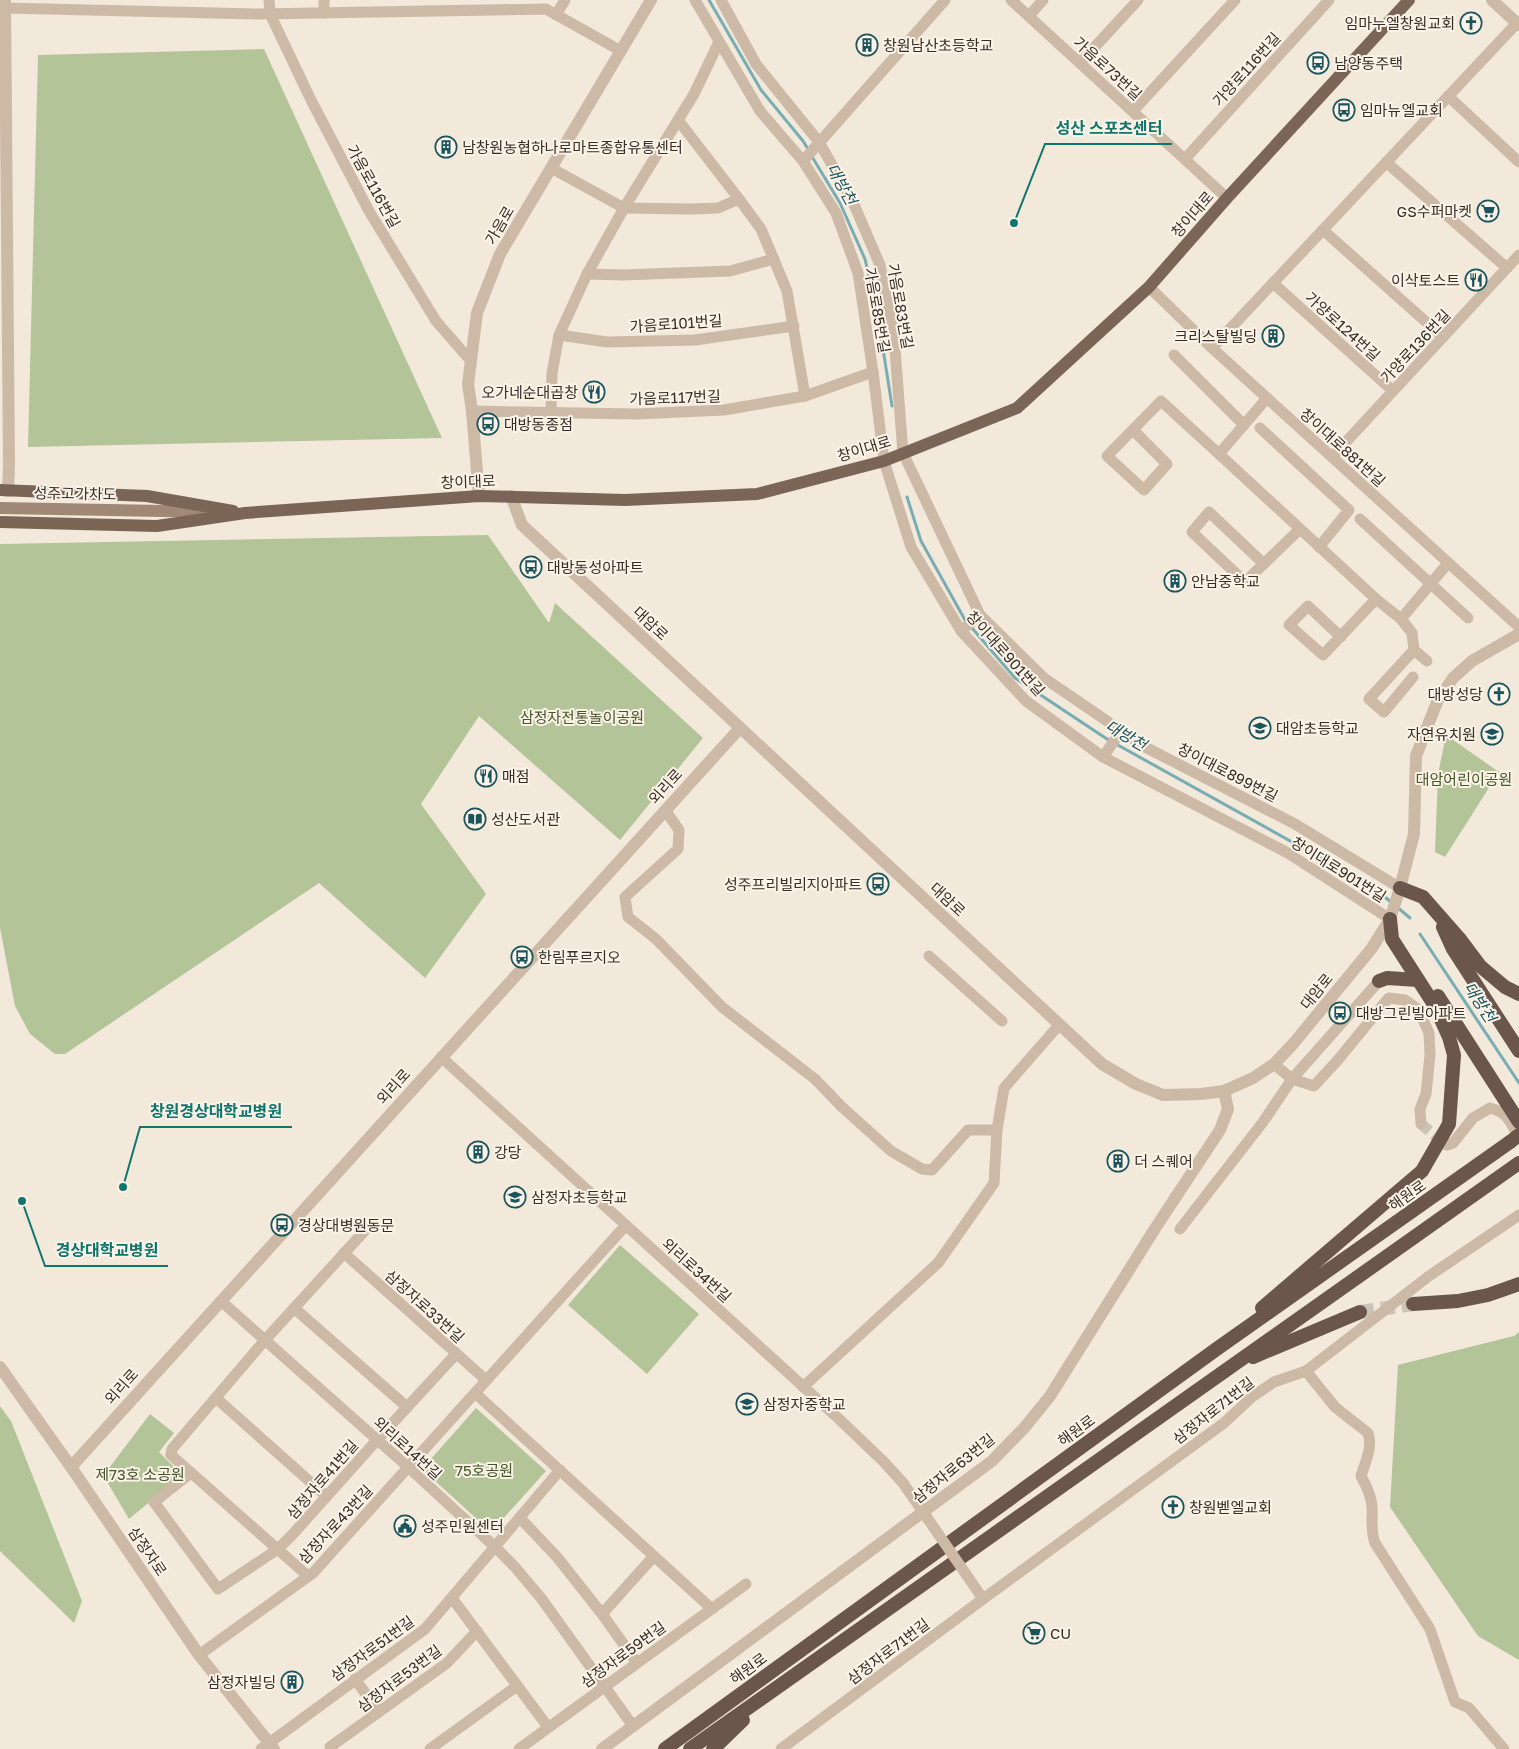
<svg xmlns="http://www.w3.org/2000/svg" width="1519" height="1749" viewBox="0 0 1519 1749" font-family="'Golos Text','Noto Sans KR',sans-serif">
	<rect width="100%" height="100%" fill="#f3e9db"/>
	<g fill="#b3c499">
		<path d="M 264,49 L 442,438 L 28,447 L 38,55 Z"/>
		<path d="M 488,535 L 549,623 L 555,603 L 703,738 L 620,840 L 479,716 L 421,804 L 486,894 L 425,978 L 319,883 L 65,1054 L 55,1054 L 30,1034 L 15,1006 L 0,928 L 0,544 Z"/>
		<path d="M 1446,735 L 1499,772 L 1445,857 L 1435,852 L 1438,774 Z"/>
		<path d="M 620,1245 L 699,1314 L 647,1374 L 568,1305 Z"/>
		<path d="M 1519,1332 L 1519,1660 L 1478,1636 L 1390,1507 L 1398,1365 L 1514,1336 Z"/>
		<path d="M 0,1406 L 11,1421 L 82,1601 L 74,1623 L 0,1551 Z"/>
		<path d="M 476,1408 L 546,1471 L 491,1532 L 422,1469 Z"/>
		<path d="M 150,1414 L 174,1433 L 159,1452 L 182,1475 L 129,1519 L 106,1480 L 109,1468 Z"/>
	</g>
	<g fill="none" stroke-linecap="round" stroke-linejoin="round">
		<g stroke="#77adb3" stroke-width="3">
			<path d="M 709,0 L 761,90 L 803,141 L 808,149"/>
			<path d="M 811,155 L 840,203 L 865,259 L 877,311 L 892,406"/>
			<path d="M 907,497 L 921,541 L 965,620 L 1015,678 L 1110,741"/>
			<path d="M 1116,744 L 1373,887 L 1392,903"/>
			<path d="M 1397,907 L 1410,918"/>
			<path d="M 1420,934 L 1519,1083"/>
		</g>
		<path stroke="#cec3b7" stroke-width="11" stroke-dasharray="11 5.5" stroke-linecap="butt" d="M 1421,1124 L 1445,1144"/>
		<path stroke="#cec3b7" stroke-width="14" stroke-dasharray="14 7" stroke-linecap="butt" d="M 1360,1312 L 1413,1304"/>
		<g stroke="#ccbaa6" stroke-width="11">
			<path d="M 269,0 L 270,14 L 311,100 L 369,211 L 436,321 L 471,361"/>
			<path d="M 324,0 L 324,13"/>
			<path d="M 695,0 L 760,111 L 803,161 L 836,213 L 858,273 L 873,372 L 884,461 L 911,547 L 961,631 L 1026,701 L 1103,757 L 1286,852 L 1390,919"/>
			<path d="M 721,0 L 756,64 L 819,142 L 853,202 L 880,265 L 894,336 L 903,453 L 980,615 L 1044,678 L 1145,747 L 1295,824 L 1400,888"/>
			<path d="M 1011,0 L 1227,198"/>
			<path d="M 5,8 L 258,14 L 546,9 L 621,51"/>
			<path d="M 556,15 L 565,0"/>
			<path d="M 1029,16 L 1043,0"/>
			<path d="M 1080,63 L 1138,0"/>
			<path d="M 1448,96 L 1519,162"/>
			<path d="M 1133,111 L 1235,0"/>
			<path d="M 678,120 L 739,199"/>
			<path d="M 1185,159 L 1329,0"/>
			<path d="M 803,161 L 945,0"/>
			<path d="M 1386,162 L 1507,268"/>
			<path d="M 551,168 L 624,208 L 692,209 L 718,208 L 739,199 L 761,229 L 787,291 L 805,396"/>
			<path d="M 1323,230 L 1443,337"/>
			<path d="M 587,274 L 623,275 L 730,271 L 774,259"/>
			<path d="M 1273,283 L 1393,391"/>
			<path d="M 1149,287 L 1212,348 L 1519,627"/>
			<path d="M 559,335 L 607,342 L 695,340 L 794,326"/>
			<path d="M 1212,348 L 1517,23"/>
			<path d="M 1174,355 L 1244,425"/>
			<path d="M 472,411 L 637,414 L 724,410 L 805,396 L 873,372"/>
			<path d="M 551,413 L 552,373 L 559,335 L 587,274 L 624,208 L 694,94 L 719,42"/>
			<path d="M 1260,428 L 1349,510 L 1319,547"/>
			<path d="M 1133,430 L 1167,464 L 1144,490 L 1107,456 L 1161,401 L 1219,454 L 1267,398"/>
			<path d="M 1219,454 L 1376,599 L 1401,619 L 1412,633 L 1414,650 L 1427,661"/>
			<path d="M 1332,457 L 1519,255"/>
			<path d="M 1360,519 L 1468,618"/>
			<path d="M 1264,564 L 1209,512 L 1192,532 L 1245,582 L 1300,529"/>
			<path d="M 1401,619 L 1448,563"/>
			<path d="M 961,631 L 980,615"/>
			<path d="M 1341,637 L 1308,606 L 1289,625 L 1323,655 L 1376,599"/>
			<path d="M 1413,677 L 1384,712 L 1369,699 L 1414,650"/>
			<path d="M 1103,757 L 1121,731"/>
			<path d="M 665,810 L 679,830 L 678,849 L 625,897 L 628,917 L 656,939 L 722,1007 L 815,1079 L 842,1107 L 891,1151 L 922,1169 L 932,1170 L 968,1130 L 997,1130"/>
			<path d="M 929,956 L 1002,1021"/>
			<path d="M 441,1057 L 839,1419 L 883,1461 L 903,1483 L 939,1535"/>
			<path d="M 1274,1064 L 1292,1079 L 1314,1086 L 1337,1061 L 1387,1000 L 1389,998 L 1405,1000 L 1418,1009 L 1429,1033 L 1430,1055 L 1426,1094 L 1420,1109 L 1421,1124"/>
			<path d="M 1447,1145 L 1453,1143 L 1473,1118 L 1490,1108 C 1509,1113 1510,1122 1519,1138"/>
			<path d="M 1180,1229 L 1263,1122 L 1292,1079 L 1379,981"/>
			<path d="M 344,1253 L 486,1380"/>
			<path d="M 221,1301 L 408,1467 L 495,1547 L 514,1566 L 541,1598 L 633,1726"/>
			<path d="M 294,1308 L 407,1407"/>
			<path d="M 1306,1371 L 1429,1276 L 1519,1215"/>
			<path d="M 803,1387 L 938,1263 L 994,1183 L 997,1130 L 1004,1088 L 1059,1025"/>
			<path d="M 475,1393 L 712,1609"/>
			<path d="M 216,1398 L 326,1496"/>
			<path d="M 191,1473 L 154,1502 L 218,1589 L 278,1549 L 293,1534 L 377,1440 L 456,1354"/>
			<path d="M 520,1518 L 557,1557 L 602,1614 L 637,1663"/>
			<path d="M 308,1576 L 171,1455 L 172,1449 L 265,1340 L 369,1226"/>
			<path d="M 970,1580 L 983,1599"/>
			<path d="M 452,1598 L 548,1727"/>
			<path d="M 602,1614 L 654,1556"/>
			<path d="M 199,1655 L 313,1573 L 626,1225"/>
			<path d="M 355,1679 L 379,1712"/>
			<path d="M 261,1749 L 425,1629 L 560,1470"/>
			<path d="M 332,1749 L 330,1747 L 447,1663 L 477,1631"/>
			<path d="M 430,1749 L 517,1686"/>
			<path d="M 519,1749 L 746,1584"/>
			<path d="M 781,1749 L 983,1599 L 1224,1423 L 1252,1397 L 1274,1382 L 1306,1371 L 1335,1407 L 1368,1433 C 1373,1447 1365,1463 1361,1476 C 1366,1485 1371,1495 1372,1506 C 1373,1519 1370,1530 1375,1543 L 1430,1629 L 1455,1702 L 1469,1708 L 1504,1749"/>
		</g>
		<g stroke="#ccbaa6" stroke-width="12">
			<path d="M 5,0 L 9,464 L 8,491"/>
			<path d="M 1492,0 L 1519,25"/>
			<path d="M 479,496 L 472,411 L 468,384 L 477,313 L 500,254 L 651,0"/>
			<path d="M 511,496 L 522,525 L 1102,1064 L 1136,1084 L 1163,1095 L 1201,1094 L 1224,1091 L 1253,1078 L 1274,1064 L 1293,1044 L 1372,948 L 1390,919 L 1400,888 L 1414,834 L 1416,756 L 1437,702 L 1453,678 L 1472,661 L 1519,634"/>
			<path d="M 0,1367 L 71,1467 L 199,1655 L 274,1749"/>
			<path d="M 71,1467 L 740,728"/>
			<path d="M 602,1749 L 992,1461 L 1025,1427 L 1050,1396 L 1156,1227 L 1220,1130 L 1228,1109 L 1224,1091"/>
		</g>
		<path stroke="#a08877" stroke-width="12" d="M 0,508 L 217,512"/>
		<g stroke="#7b6557" stroke-width="12">
			<path d="M 0,490 L 147,496 L 233,511"/>
			<path d="M 0,522 L 157,526 L 245,513 L 479,496 L 625,500 L 757,494 L 884,461 L 1017,408 L 1149,287 L 1227,198 L 1409,0"/>
		</g>
		<g stroke="#6a564a" stroke-width="14">
			<path d="M 1400,888 L 1423,897 L 1459,938 L 1480,966 L 1505,987 L 1519,994"/>
			<path d="M 1443,927 L 1453,949 L 1519,1051"/>
			<path d="M 1379,981 L 1387,978 L 1418,980"/>
			<path d="M 1438,996 L 1519,1122"/>
			<path d="M 1413,1304 L 1458,1301 L 1488,1295 L 1519,1284"/>
			<path d="M 1262,1308 L 1422,1171 L 1449,1124 L 1454,1055 L 1449,1037 L 1435,1006 L 1392,939 L 1390,919"/>
			<path d="M 1253,1357 L 1360,1312"/>
			<path d="M 665,1749 L 1218,1348 L 1510,1142"/>
			<path d="M 690,1749 L 1519,1163"/>
			<path d="M 713,1749 L 743,1720"/>
		</g>
		<path stroke="#ccbaa6" stroke-width="11" d="M 939,1535 L 970,1580"/>
		<path stroke="#6a564a" stroke-width="14" d="M 1510,1142 L 1519,1135"/>
	</g>
	<defs>
		<g id="church-ring" transform="scale(1.125)"><circle r="9.5" fill="#fbf3e7" stroke="#1a545c" stroke-width="1.5"/><path d="M-1.2-6h2.4v3.5h3.3v2.4h-3.3V6h-2.4V-.1h-3.3v-2.4h3.3Z" fill="#1a545c"/></g>
		<g id="building-ring" transform="scale(1.125)"><circle r="9.5" fill="#fbf3e7" stroke="#1a545c" stroke-width="1.5"/><path d="M-4-6H4V6H1V3H-1V6H-4ZM-2.5-4.3h1.7v1.8h-1.7ZM.8-4.3h1.7v1.8H.8ZM-2.5-1h1.7V.8h-1.7ZM.8-1h1.7V.8H.8Z" fill="#1a545c"/></g>
		<g id="bus-ring" transform="scale(1.125)"><circle r="9.5" fill="#fbf3e7" stroke="#1a545c" stroke-width="1.5"/><path d="M-5-6H5V4H4V6H2V4H-2V6H-4V4H-5ZM-3.5-4V0h7V-4ZM-3.5 1.2v1.5H-2V1.2ZM2 1.2v1.5H3.5V1.2Z" fill="#1a545c"/></g>
		<g id="supermarket-ring" transform="scale(1.125)"><circle r="9.5" fill="#fbf3e7" stroke="#1a545c" stroke-width="1.5"/><path d="M-6-5.5h2.5l.6 2H6L4.5 2H-2.5L-4.4-4H-6ZM-1.5 3.2a1.3 1.3 0 1 0 .1 0ZM3 3.2a1.3 1.3 0 1 0 .1 0Z" fill="#1a545c"/></g>
		<g id="restaurant-ring" transform="scale(1.125)"><circle r="9.5" fill="#fbf3e7" stroke="#1a545c" stroke-width="1.5"/><path d="M-5-6h1v4h1v-4h1v4h1v-4h1v5L-1.5 .5V6h-2V.5L-5-1ZM5-6V6H3V1.5H1.5Q1.5-4 5-6Z" fill="#1a545c"/></g>
		<g id="school-ring" transform="scale(1.125)"><circle r="9.5" fill="#fbf3e7" stroke="#1a545c" stroke-width="1.5"/><path d="M0-5L7-2L0 1L-7-2ZM-4 1L0 2.5L4 1V4Q0 6-4 4Z" fill="#1a545c"/></g>
		<g id="library-ring" transform="scale(1.125)"><circle r="9.5" fill="#fbf3e7" stroke="#1a545c" stroke-width="1.5"/><path d="M-6-4Q-3-5.5-.7-3.5V5Q-3 3-6 4ZM6-4Q3-5.5 .7-3.5V5Q3 3 6 4Z" fill="#1a545c"/></g>
		<g id="civic-ring" transform="scale(1.125)"><circle r="9.5" fill="#fbf3e7" stroke="#1a545c" stroke-width="1.5"/><path d="M-.6-6.5H3V-4.5H.6V-3L4-1V1h2V6H-6V1h2V-1L-.6-3ZM-1.2 2.5V6h2.4V2.5Z" fill="#1a545c"/></g>
	</defs>
	<g fill-rule="evenodd">
		<use href="#church-ring" x="1471" y="23"/>
		<use href="#building-ring" x="867" y="45"/>
		<use href="#bus-ring" x="1318" y="63"/>
		<use href="#bus-ring" x="1344" y="110"/>
		<use href="#building-ring" x="446" y="147"/>
		<use href="#supermarket-ring" x="1488" y="211"/>
		<use href="#restaurant-ring" x="1476" y="280"/>
		<use href="#building-ring" x="1273" y="336"/>
		<use href="#restaurant-ring" x="594" y="392"/>
		<use href="#bus-ring" x="488" y="424"/>
		<use href="#bus-ring" x="531" y="567"/>
		<use href="#building-ring" x="1175" y="581"/>
		<use href="#church-ring" x="1499" y="694"/>
		<use href="#school-ring" x="1260" y="728"/>
		<use href="#school-ring" x="1492" y="734"/>
		<use href="#restaurant-ring" x="486" y="776"/>
		<use href="#library-ring" x="475" y="819"/>
		<use href="#bus-ring" x="878" y="884"/>
		<use href="#bus-ring" x="522" y="957"/>
		<use href="#bus-ring" x="1340" y="1013"/>
		<use href="#building-ring" x="478" y="1152"/>
		<use href="#building-ring" x="1118" y="1161"/>
		<use href="#school-ring" x="515" y="1197"/>
		<use href="#bus-ring" x="282" y="1225"/>
		<use href="#school-ring" x="747" y="1404"/>
		<use href="#church-ring" x="1173" y="1507"/>
		<use href="#civic-ring" x="405" y="1526"/>
		<use href="#supermarket-ring" x="1034" y="1633"/>
		<use href="#building-ring" x="292" y="1682"/>
	</g>
	<g text-anchor="middle" dominant-baseline="central" stroke-width="4" stroke-linejoin="round" paint-order="stroke">
		<g font-size="15" fill="#382d27" stroke="#fbf3e7" text-anchor="start">
			<text x="1455" y="23" text-anchor="end">임마누엘창원교회</text>
			<text x="883" y="45">창원남산초등학교</text>
			<text x="1334" y="63">남양동주택</text>
			<text x="1360" y="110">임마뉴엘교회</text>
			<text x="462" y="147">남창원농협하나로마트종합유통센터</text>
			<text x="1472" y="211" text-anchor="end">GS수퍼마켓</text>
			<text x="1460" y="280" text-anchor="end">이삭토스트</text>
			<text x="1257" y="336" text-anchor="end">크리스탈빌딩</text>
			<text x="578" y="392" text-anchor="end">오가네순대곱창</text>
			<text x="504" y="424">대방동종점</text>
			<text x="547" y="567">대방동성아파트</text>
			<text x="1191" y="581">안남중학교</text>
			<text x="1483" y="694" text-anchor="end">대방성당</text>
			<text x="1276" y="728">대암초등학교</text>
			<text x="1476" y="734" text-anchor="end">자연유치원</text>
			<text x="502" y="776">매점</text>
			<text x="491" y="819">성산도서관</text>
			<text x="862" y="884" text-anchor="end">성주프리빌리지아파트</text>
			<text x="538" y="957">한림푸르지오</text>
			<text x="1356" y="1013">대방그린빌아파트</text>
			<text x="494" y="1152">강당</text>
			<text x="1134" y="1161">더 스퀘어</text>
			<text x="531" y="1197">삼정자초등학교</text>
			<text x="298" y="1225">경상대병원동문</text>
			<text x="763" y="1404">삼정자중학교</text>
			<text x="1189" y="1507">창원벧엘교회</text>
			<text x="421" y="1526">성주민원센터</text>
			<text x="1050" y="1633">CU</text>
			<text x="276" y="1682" text-anchor="end">삼정자빌딩</text>
		</g>
		<g font-size="15" fill="#382d27" stroke="#fbf3e7">
			<text transform="translate(1108 68) rotate(42)">가음로73번길</text>
			<text transform="translate(1246 69) rotate(-48)">가양로116번길</text>
			<text transform="translate(374 186) rotate(61)">가음로116번길</text>
			<text transform="translate(1192 214) rotate(-49)">창이대로</text>
			<text transform="translate(499 225) rotate(-60)">가음로</text>
			<text transform="translate(901 306) rotate(80)">가음로83번길</text>
			<text transform="translate(878 310) rotate(80)">가음로85번길</text>
			<text transform="translate(676 323) rotate(-4)">가음로101번길</text>
			<text transform="translate(1343 326) rotate(42)">가양로124번길</text>
			<text transform="translate(1415 346) rotate(-47)">가양로136번길</text>
			<text transform="translate(675 397) rotate(-2)">가음로117번길</text>
			<text transform="translate(1343 447) rotate(42)">창이대로881번길</text>
			<text transform="translate(864 448) rotate(-17)">창이대로</text>
			<text transform="translate(468 481) rotate(-2)">창이대로</text>
			<text transform="translate(75 493) rotate(1)">성주고가차도</text>
			<text transform="translate(651 623) rotate(43)">대암로</text>
			<text transform="translate(1006 653) rotate(48)">창이대로901번길</text>
			<text transform="translate(1228 772) rotate(27)">창이대로899번길</text>
			<text transform="translate(665 786) rotate(-48)">외리로</text>
			<text transform="translate(1339 869) rotate(32)">창이대로901번길</text>
			<text transform="translate(948 899) rotate(43)">대암로</text>
			<text transform="translate(1316 991) rotate(-51)">대암로</text>
			<text transform="translate(393 1086) rotate(-48)">외리로</text>
			<text transform="translate(1407 1195) rotate(-35)">해원로</text>
			<text transform="translate(697 1270) rotate(42)">외리로34번길</text>
			<text transform="translate(425 1306) rotate(42)">삼정자로33번길</text>
			<text transform="translate(121 1386) rotate(-48)">외리로</text>
			<text transform="translate(1213 1410) rotate(-38)">삼정자로71번길</text>
			<text transform="translate(1076 1430) rotate(-36)">해원로</text>
			<text transform="translate(408 1448) rotate(42)">외리로14번길</text>
			<text transform="translate(953 1468) rotate(-39)">삼정자로63번길</text>
			<text transform="translate(322 1479) rotate(-49)">삼정자로41번길</text>
			<text transform="translate(335 1524) rotate(-47)">삼정자로43번길</text>
			<text transform="translate(148 1551) rotate(56)">삼정자로</text>
			<text transform="translate(372 1648) rotate(-36)">삼정자로51번길</text>
			<text transform="translate(888 1651) rotate(-37)">삼정자로71번길</text>
			<text transform="translate(623 1654) rotate(-36)">삼정자로59번길</text>
			<text transform="translate(748 1668) rotate(-36)">해원로</text>
			<text transform="translate(399 1678) rotate(-37)">삼정자로53번길</text>
		</g>
		<g font-size="15" fill="#445829" stroke="#fbf3e7">
			<text x="582" y="717">삼정자전통놀이공원</text>
			<text x="1464" y="779">대암어린이공원</text>
			<text x="484" y="1470">75호공원</text>
			<text x="140" y="1474">제73호 소공원</text>
		</g>
		<g font-size="16" font-style="italic" fill="#1a545c" stroke="#fbf3e7">
			<text transform="translate(842 184) rotate(61)">대방천</text>
			<text transform="translate(1126 735) rotate(30)">대방천</text>
			<text transform="translate(1480 1002) rotate(57)">대방천</text>
		</g>
	</g>
	<path fill="none" stroke="#0f766e" stroke-width="2" d="M1014 223L1045 144H1172M123 1187L140 1127H292M22 1201L45 1266H168"/>
	<g fill="#0f766e" stroke="#fbf3e7" stroke-width="2">
		<circle cx="1014" cy="223" r="5"/>
		<circle cx="123" cy="1187" r="5"/>
		<circle cx="22" cy="1201" r="5"/>
	</g>
	<g font-size="16" text-anchor="middle" font-weight="bold" fill="#0f766e" stroke="#fbf3e7" stroke-width="4" stroke-linejoin="round" paint-order="stroke">
		<text x="1109" y="134">성산 스포츠센터</text>
		<text x="216" y="1117">창원경상대학교병원</text>
		<text x="107" y="1256">경상대학교병원</text>
	</g>
</svg>
